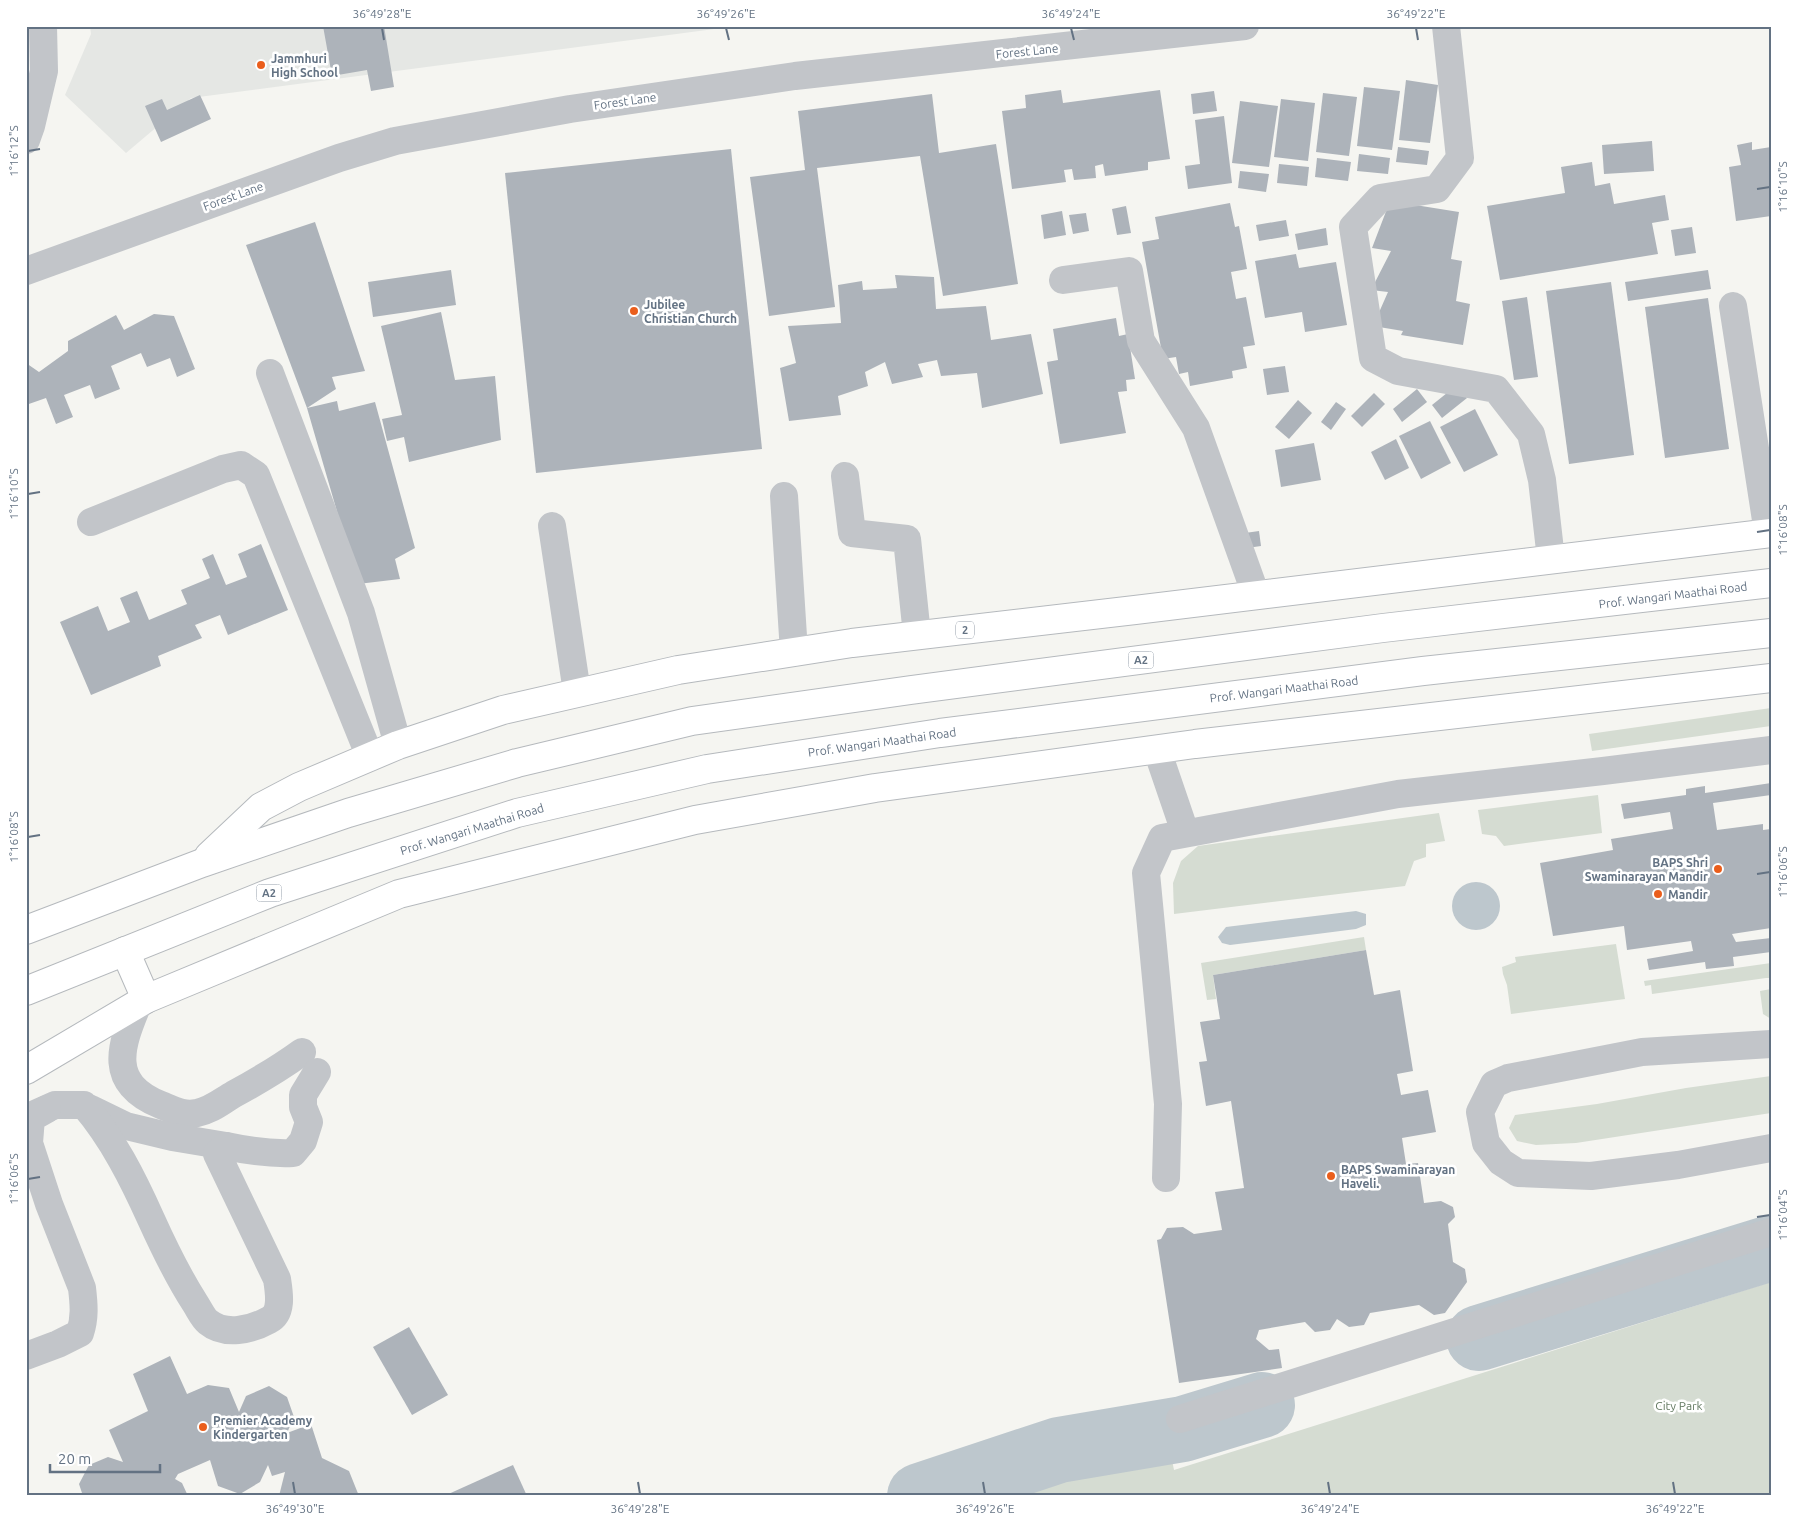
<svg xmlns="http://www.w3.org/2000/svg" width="1797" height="1522" viewBox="0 0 1797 1522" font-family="Ubuntu,sans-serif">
	<rect width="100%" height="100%" fill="#f5f5f1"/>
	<path fill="#e5e7e4" d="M 90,26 L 737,26 L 191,98 L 126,153 L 65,95 L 91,34 Z"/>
	<g fill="#d5dcd2">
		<path d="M 1771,708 L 1771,726 L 1592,751 L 1589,734 Z"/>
		<path d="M 1598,795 L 1602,833 L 1504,846 L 1496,836 L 1482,834 L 1478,810 Z"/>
		<path d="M 1439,813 L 1445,841 L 1426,844 L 1426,857 L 1414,861 L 1405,886 L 1174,914 L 1173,883 L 1181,861 L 1198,846 Z"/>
		<path d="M 1364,937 L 1366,950 L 1213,975 L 1216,999 L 1207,1000 L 1201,963 Z"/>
		<path d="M 1616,944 L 1625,999 L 1511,1014 L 1507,985 L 1503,974 L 1502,967 L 1516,962 L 1515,957 Z"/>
		<path d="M 1771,963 L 1771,978 L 1766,978 L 1652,994 L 1651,985 L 1645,986 L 1644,981 Z"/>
		<path d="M 1771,989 L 1771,1019 L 1763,1014 L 1760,991 Z"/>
		<path d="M 1771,1076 L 1771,1113 L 1576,1143 L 1536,1145 L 1517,1141 L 1509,1128 L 1515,1115 L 1597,1104 L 1686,1088 Z"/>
		<path d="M 1771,1282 L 1771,1496 L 972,1496 L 1168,1440 L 1174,1470 Z"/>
	</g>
	<g fill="#bdc7cd">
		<circle cx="1476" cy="906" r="24"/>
		<path d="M 1356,911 L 1366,914 L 1366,925 L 1356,929 L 1230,945 L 1222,943 L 1218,937 L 1226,927 Z"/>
	</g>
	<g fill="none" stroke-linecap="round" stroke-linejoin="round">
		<g stroke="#bdc7cd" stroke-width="66">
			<path d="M 1479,1338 L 1771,1248"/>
			<path d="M 920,1496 L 1059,1450 L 1183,1429 L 1262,1405"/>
		</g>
	</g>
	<g fill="#adb3ba">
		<path d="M 323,26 L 384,26 L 394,87 L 371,91 L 367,70 L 332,76 Z"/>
		<path d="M 1406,80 L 1438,85 L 1430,143 L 1399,140 Z"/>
		<path d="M 1364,87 L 1400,91 L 1392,150 L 1357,146 Z"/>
		<path d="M 1061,90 L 1063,103 L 1160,90 L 1170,159 L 1148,162 L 1148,170 L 1105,176 L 1103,164 L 1095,166 L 1096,178 L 1074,180 L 1072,169 L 1064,170 L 1066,182 L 1012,189 L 1002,111 L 1026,108 L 1025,95 Z"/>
		<path d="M 1214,91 L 1217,111 L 1193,114 L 1191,94 Z"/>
		<path d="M 1323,93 L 1357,97 L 1349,156 L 1316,152 Z"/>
		<path d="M 932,94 L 939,153 L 996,144 L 1018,284 L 943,296 L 920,156 L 817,168 L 835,307 L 769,316 L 750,177 L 805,170 L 798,111 Z"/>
		<path d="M 200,95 L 211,119 L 161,142 L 145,106 L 162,99 L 167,110 Z"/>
		<path d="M 1281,99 L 1315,103 L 1308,161 L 1274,157 Z"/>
		<path d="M 1240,101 L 1278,106 L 1269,167 L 1232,163 Z"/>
		<path d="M 1224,116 L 1232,183 L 1188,189 L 1185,166 L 1200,164 L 1195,120 Z"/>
		<path d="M 1652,141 L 1654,171 L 1604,174 L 1602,145 Z"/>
		<path d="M 1752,142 L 1752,150 L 1771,147 L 1771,216 L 1736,221 L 1729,167 L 1741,165 L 1737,145 Z"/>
		<path d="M 1398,147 L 1429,151 L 1427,165 L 1396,162 Z"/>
		<path d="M 731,149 L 762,449 L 536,473 L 505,173 Z"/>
		<path d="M 1359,154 L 1390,158 L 1388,174 L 1357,171 Z"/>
		<path d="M 1317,158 L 1351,162 L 1348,181 L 1315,177 Z"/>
		<path d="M 1592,162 L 1595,186 L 1610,183 L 1614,204 L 1665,195 L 1669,220 L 1652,223 L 1658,254 L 1500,280 L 1487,206 L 1565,193 L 1561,167 Z"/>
		<path d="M 1279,164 L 1309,167 L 1307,186 L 1277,183 Z"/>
		<path d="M 1240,171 L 1269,174 L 1266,192 L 1238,188 Z"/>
		<path d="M 1390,201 L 1459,212 L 1451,259 L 1462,261 L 1456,301 L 1470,304 L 1463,345 L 1401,335 L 1403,331 L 1373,326 L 1388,292 L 1371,290 L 1391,251 L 1372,248 Z"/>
		<path d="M 1230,203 L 1235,227 L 1239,226 L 1247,269 L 1231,272 L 1236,299 L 1246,297 L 1255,345 L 1243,347 L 1247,368 L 1232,371 L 1233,378 L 1190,386 L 1188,372 L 1179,374 L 1176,357 L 1163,359 L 1142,242 L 1159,239 L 1155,217 Z"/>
		<path d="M 1126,206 L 1131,233 L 1117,235 L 1112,209 Z"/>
		<path d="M 1062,211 L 1066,235 L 1044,239 L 1041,215 Z"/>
		<path d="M 1086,213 L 1089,231 L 1073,234 L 1069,215 Z"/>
		<path d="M 1286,220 L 1289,236 L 1259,241 L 1256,225 Z"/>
		<path d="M 315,222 L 365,371 L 332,377 L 336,389 L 307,408 L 337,401 L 339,411 L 375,402 L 415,548 L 395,559 L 400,579 L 358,584 L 307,408 L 246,245 Z"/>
		<path d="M 1692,227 L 1696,253 L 1675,256 L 1671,230 Z"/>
		<path d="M 1326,228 L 1328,245 L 1298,250 L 1295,234 Z"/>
		<path d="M 1296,254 L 1299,268 L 1336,262 L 1347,325 L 1305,332 L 1302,312 L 1265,318 L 1255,261 Z"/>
		<path d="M 451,270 L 456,305 L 373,317 L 368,282 Z"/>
		<path d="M 1708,270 L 1711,289 L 1628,301 L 1625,282 Z"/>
		<path d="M 895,275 L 934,277 L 936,309 L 986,306 L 991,340 L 1031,334 L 1043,394 L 982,408 L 977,373 L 941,376 L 937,360 L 918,364 L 923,377 L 892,384 L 885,362 L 865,372 L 868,386 L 838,396 L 841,415 L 789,421 L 780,368 L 796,363 L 788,326 L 841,323 L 838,285 L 862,281 L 863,290 L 897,288 Z"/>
		<path d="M 1611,282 L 1634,455 L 1569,464 L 1546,291 Z"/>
		<path d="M 1527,297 L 1538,377 L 1514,380 L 1502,301 Z"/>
		<path d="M 1708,298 L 1729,449 L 1665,458 L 1645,307 Z"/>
		<path d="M 441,312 L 455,380 L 495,376 L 501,440 L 409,462 L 404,437 L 387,441 L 382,419 L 402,415 L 381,326 Z"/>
		<path d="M 154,314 L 174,316 L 195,369 L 177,377 L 170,358 L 147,367 L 141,353 L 111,366 L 120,389 L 95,399 L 90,385 L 64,395 L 73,417 L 56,424 L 46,398 L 26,405 L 26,363 L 39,372 L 68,351 L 68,341 L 116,315 L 124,330 Z"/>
		<path d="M 1116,318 L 1119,336 L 1128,334 L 1135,379 L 1126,380 L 1127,391 L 1118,392 L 1126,433 L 1060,444 L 1047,362 L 1058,360 L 1053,329 Z"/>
		<path d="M 1285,366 L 1289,392 L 1267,395 L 1263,369 Z"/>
		<path d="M 1457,385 L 1467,398 L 1442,418 L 1432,405 Z"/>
		<path d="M 1417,389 L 1427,402 L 1402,422 L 1393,409 Z"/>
		<path d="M 1374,393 L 1385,404 L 1362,427 L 1351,416 Z"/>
		<path d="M 1298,400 L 1312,413 L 1289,439 L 1275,427 Z"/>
		<path d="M 1336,402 L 1346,409 L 1331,430 L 1321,422 Z"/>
		<path d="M 1475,409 L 1498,455 L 1464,472 L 1440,427 Z"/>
		<path d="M 1430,421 L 1451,463 L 1421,479 L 1399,436 Z"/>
		<path d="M 1396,439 L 1409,468 L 1385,480 L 1371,452 Z"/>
		<path d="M 1314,443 L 1321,480 L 1281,487 L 1275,450 Z"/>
		<path d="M 1259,531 L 1261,546 L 1247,548 L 1245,533 Z"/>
		<path d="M 261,544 L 288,610 L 228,635 L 220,615 L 195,625 L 202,638 L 158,656 L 161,666 L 91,695 L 60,622 L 98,606 L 108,631 L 130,622 L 120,598 L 137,591 L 149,620 L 187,604 L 181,590 L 210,578 L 202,559 L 213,554 L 226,585 L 247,577 L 238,554 Z"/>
		<path d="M 1771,783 L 1771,795 L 1713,803 L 1717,830 L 1763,824 L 1763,830 L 1771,829 L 1771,928 L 1732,934 L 1736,942 L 1771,938 L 1771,952 L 1733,957 L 1734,966 L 1706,969 L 1705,962 L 1649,970 L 1647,959 L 1693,951 L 1691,941 L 1627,950 L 1624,926 L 1553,936 L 1540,863 L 1613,850 L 1611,839 L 1673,829 L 1670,812 L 1624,819 L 1621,804 L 1686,795 L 1686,789 L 1705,786 L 1705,793 Z"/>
		<path d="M 1366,950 L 1374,995 L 1400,990 L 1413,1071 L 1397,1074 L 1401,1095 L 1428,1090 L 1436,1132 L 1402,1138 L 1406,1164 L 1418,1163 L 1424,1203 L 1441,1201 L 1453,1207 L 1455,1217 L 1448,1224 L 1453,1262 L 1465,1269 L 1467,1282 L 1445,1313 L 1434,1315 L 1419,1305 L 1370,1313 L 1364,1325 L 1349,1327 L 1337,1319 L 1330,1330 L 1315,1332 L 1305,1322 L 1259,1330 L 1256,1339 L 1269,1350 L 1279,1349 L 1282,1368 L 1179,1383 L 1157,1240 L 1161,1239 L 1167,1228 L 1183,1227 L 1194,1234 L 1222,1230 L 1215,1192 L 1244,1188 L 1231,1101 L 1206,1106 L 1199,1062 L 1207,1061 L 1200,1022 L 1220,1019 L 1213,975 Z"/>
		<path d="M 409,1327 L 448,1395 L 412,1415 L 373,1347 Z"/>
		<path d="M 170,1356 L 187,1394 L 208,1385 L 229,1388 L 239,1412 L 246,1396 L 269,1386 L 287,1397 L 294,1417 L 287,1433 L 311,1424 L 322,1458 L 349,1471 L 359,1496 L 279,1496 L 285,1472 L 272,1476 L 268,1465 L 260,1482 L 240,1494 L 218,1486 L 210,1460 L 178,1474 L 175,1479 L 182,1483 L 188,1496 L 83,1496 L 79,1484 L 89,1465 L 108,1457 L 123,1462 L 109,1430 L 148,1411 L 133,1374 Z"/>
		<path d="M 513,1465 L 527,1496 L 444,1496 Z"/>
	</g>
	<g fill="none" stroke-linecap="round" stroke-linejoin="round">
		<g stroke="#b5b9bd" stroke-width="30">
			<g id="major">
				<path d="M 209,856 L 261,807 L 299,787 L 398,745 L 503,710 L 678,670 L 852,643 L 1135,610 L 1771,533"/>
				<path d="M 26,930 L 202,863 L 348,813 L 517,763 L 692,721 L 911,690 L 1383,628 L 1771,583"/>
				<path d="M 125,951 L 146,999"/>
				<path d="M 26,991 L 270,893 L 517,813 L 707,769 L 940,733 L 1221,697 L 1423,671 L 1771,633"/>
				<path d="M 26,1070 L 146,999 L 399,894 L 695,820 L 875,788 L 1195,744 L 1771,678"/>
			</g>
		</g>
		<g stroke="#c2c5c9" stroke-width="28">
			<path d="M 1446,26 L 1460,158 L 1437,189 L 1380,198 L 1353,227 L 1373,358 L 1398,371 L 1496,389 L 1531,434 L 1542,480 L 1551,559"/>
			<path d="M 26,140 L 31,126 L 44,71 L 43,26"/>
			<path d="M 26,271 L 339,158 L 395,141 L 570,109 L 795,76 L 1245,26"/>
			<path d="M 1063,280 L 1129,271 L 1141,341 L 1196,428 L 1256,595"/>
			<path d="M 1733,306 L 1768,533"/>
			<path d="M 270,373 L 361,613 L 398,745"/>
			<path d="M 845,476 L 852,533 L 907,539 L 917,635"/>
			<path d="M 784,496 L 794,652"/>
			<path d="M 91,522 L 223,469 L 241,465 L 256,475 L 370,757"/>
			<path d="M 552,526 L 577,692"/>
			<path d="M 1157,750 L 1185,832"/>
			<path d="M 138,1004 C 120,1047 107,1083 161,1105 C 173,1110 184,1116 197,1113 C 212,1110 222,1101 234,1094 C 258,1081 280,1068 302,1052"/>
			<path d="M 1771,1044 L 1642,1052 L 1508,1078 L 1494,1084 L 1480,1112 L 1486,1143 L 1501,1162 L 1518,1173 L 1591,1176 L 1678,1165 L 1771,1148"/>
			<path d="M 91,1109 L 126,1126 L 172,1137 L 226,1146"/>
			<path d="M 26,1118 L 55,1105 L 84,1105 C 113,1139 133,1179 151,1219 C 165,1250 177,1275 195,1303 C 199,1309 203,1318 208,1322 C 225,1336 251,1330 269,1320 C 283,1313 279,1292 277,1279 L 217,1154 L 226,1146 C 249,1151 270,1154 293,1153 L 303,1141 L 309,1122 L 303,1107 L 303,1095 L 317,1072"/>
			<path d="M 1166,1178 L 1168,1104 L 1146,873 L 1162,838 L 1398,794 L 1603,771 L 1771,750"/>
			<path d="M 26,1356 L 58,1344 L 80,1333 C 85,1318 84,1305 82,1288 L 49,1204 L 29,1143 L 31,1118 L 47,1109"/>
			<path d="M 1180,1419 L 1771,1232"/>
		</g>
		<use href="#major" stroke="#fff" stroke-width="28"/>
	</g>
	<path fill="none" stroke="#637283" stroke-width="2" d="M 382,28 L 384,40M 726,28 L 729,40M 1071,28 L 1074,40M 1416,28 L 1418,40M 28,151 L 40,149M 1757,189 L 1770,187M 28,494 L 40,492M 1757,532 L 1770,530M 28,837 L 40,835M 1757,874 L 1770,872M 28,1179 L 40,1177M 1757,1217 L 1770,1215M 293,1482 L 295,1494M 638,1482 L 640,1494M 983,1482 L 985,1494M 1328,1482 L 1330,1494M 1673,1482 L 1675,1494"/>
	<g fill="#ea5e1c" stroke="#fff" stroke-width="2">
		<circle cx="261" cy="65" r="5"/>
		<circle cx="634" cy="311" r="5"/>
		<circle cx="1718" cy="869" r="5"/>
		<circle cx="1658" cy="894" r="5"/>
		<circle cx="1331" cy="1176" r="5"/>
		<circle cx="203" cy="1427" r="5"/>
	</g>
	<g text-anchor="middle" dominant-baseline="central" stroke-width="5" stroke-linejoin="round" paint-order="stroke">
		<g fill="#fff" stroke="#929ca8" stroke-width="1">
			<rect x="956" y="621.5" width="18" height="17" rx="4"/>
			<rect x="1128.5" y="651.5" width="25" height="17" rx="4"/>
			<rect x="256.5" y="884.5" width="25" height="17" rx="4"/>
		</g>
		<g font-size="11" font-weight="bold" fill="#637283">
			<text x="965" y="630">2</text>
			<text x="1141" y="660">A2</text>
			<text x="269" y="893">A2</text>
		</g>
		<g font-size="12" fill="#637283" stroke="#fff">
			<text transform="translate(1027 51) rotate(-6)">Forest Lane</text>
			<text transform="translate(625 101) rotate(-8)">Forest Lane</text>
			<text transform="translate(233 196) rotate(-20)">Forest Lane</text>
			<text transform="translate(1673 595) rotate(-7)">Prof. Wangari Maathai Road</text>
			<text transform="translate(1284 689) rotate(-7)">Prof. Wangari Maathai Road</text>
			<text transform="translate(882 742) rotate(-8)">Prof. Wangari Maathai Road</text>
			<text transform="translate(472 829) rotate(-17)">Prof. Wangari Maathai Road</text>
		</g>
		<g font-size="12" font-weight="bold" fill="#637283" stroke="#fff" text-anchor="start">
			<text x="271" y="58">Jammhuri<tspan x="271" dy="14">High School</tspan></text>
			<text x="644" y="304">Jubilee<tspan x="644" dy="14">Christian Church</tspan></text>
			<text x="1708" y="862" text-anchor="end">BAPS Shri<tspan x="1708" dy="14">Swaminarayan Mandir</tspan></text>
			<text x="1668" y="894">Mandir</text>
			<text x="1341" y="1169">BAPS Swaminarayan<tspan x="1341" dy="14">Haveli.</tspan></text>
			<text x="213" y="1420">Premier Academy<tspan x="213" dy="14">Kindergarten</tspan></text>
		</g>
		<g font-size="12" fill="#647a62" stroke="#fff">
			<text x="1679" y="1405">City Park</text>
		</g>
	</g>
	<rect width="1797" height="1522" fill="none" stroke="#ffffff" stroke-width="55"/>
	<path d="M50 1464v8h110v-8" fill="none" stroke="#637283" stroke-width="2.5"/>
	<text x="58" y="1464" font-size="15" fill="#637283" stroke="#ffffff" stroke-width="4" paint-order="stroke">20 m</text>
	<rect x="28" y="28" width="1742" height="1466" fill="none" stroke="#637283" stroke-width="2"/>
	<g font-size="12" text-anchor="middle" fill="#637283">
		<text x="382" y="18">36°49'28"E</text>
		<text x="726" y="18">36°49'26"E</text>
		<text x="1071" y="18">36°49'24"E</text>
		<text x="1416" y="18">36°49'22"E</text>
		<text transform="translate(14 151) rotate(-90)" y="4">1°16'12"S</text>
		<text transform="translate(1783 187) rotate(-90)" y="4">1°16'10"S</text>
		<text transform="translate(14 494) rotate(-90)" y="4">1°16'10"S</text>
		<text transform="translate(1783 530) rotate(-90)" y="4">1°16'08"S</text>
		<text transform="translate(14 837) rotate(-90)" y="4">1°16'08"S</text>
		<text transform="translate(1783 872) rotate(-90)" y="4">1°16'06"S</text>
		<text transform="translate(14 1179) rotate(-90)" y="4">1°16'06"S</text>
		<text transform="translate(1783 1215) rotate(-90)" y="4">1°16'04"S</text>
		<text x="295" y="1513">36°49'30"E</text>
		<text x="640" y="1513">36°49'28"E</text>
		<text x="985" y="1513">36°49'26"E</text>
		<text x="1330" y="1513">36°49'24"E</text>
		<text x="1675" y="1513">36°49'22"E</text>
	</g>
</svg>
